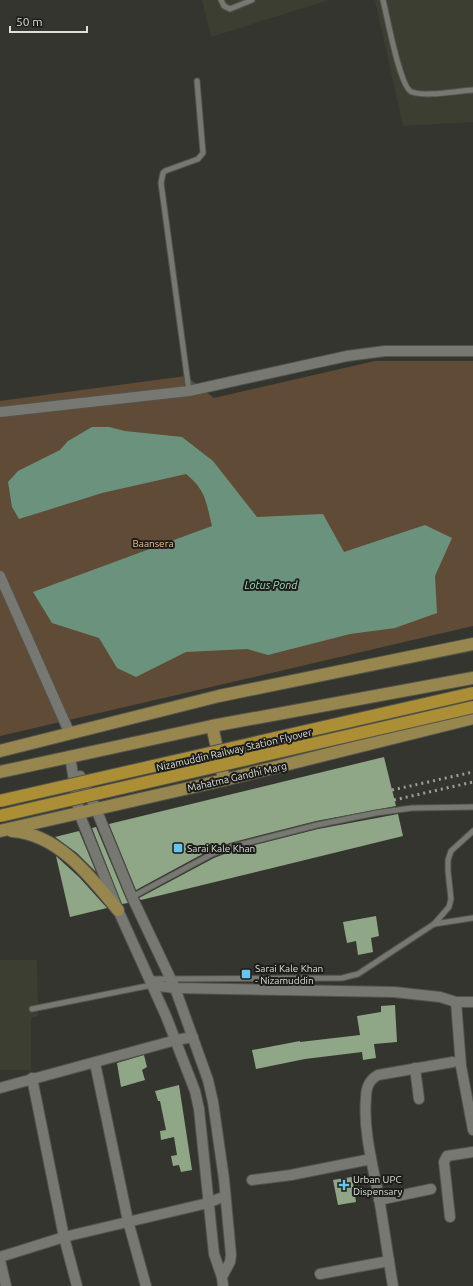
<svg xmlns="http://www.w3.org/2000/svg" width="473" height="1286" viewBox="0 0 473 1286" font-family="Ubuntu,sans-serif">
	<rect width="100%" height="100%" fill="#34352f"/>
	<g fill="#3c3e32">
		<path d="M 202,0 L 329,0 L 211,37 Z"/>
		<path d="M 375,0 L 473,0 L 473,122 L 403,126 Z"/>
		<path d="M 0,960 L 37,960 L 38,1016 L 31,1018 L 31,1070 L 0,1070 Z"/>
	</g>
	<path fill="#604c36" d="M 375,361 L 473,361 L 473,626 L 0,736 L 0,401 L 186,376 L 214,398 Z"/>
	<path fill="#6b927c" d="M 92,427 L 109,427 L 125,431 L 182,437 L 213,461 L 257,517 L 323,514 L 344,552 L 425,525 L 452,538 L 435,576 L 437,613 L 395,628 L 350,634 L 268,655 L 247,649 L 186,652 L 136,677 L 117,668 L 99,638 L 52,623 L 33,592 L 212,526 C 206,502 206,490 186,474 L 102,493 L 19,519 L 12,507 L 8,482 L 18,471 L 60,450 L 68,441 Z"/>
	<g fill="#8fa786">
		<path d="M 384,757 L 396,806 L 316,821 L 230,843 L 210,850 L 136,890 L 109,824 Z"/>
		<path d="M 398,814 L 403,836 L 141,900 L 139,898 L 214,858 L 232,851 L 318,829 Z"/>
		<path d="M 96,827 L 126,899 L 128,903 L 122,904 L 92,828 Z"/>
		<path d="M 79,831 L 96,872 L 77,853 L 55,837 Z"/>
		<path d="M 56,856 L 79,877 L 107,908 L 70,917 Z"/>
		<path d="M 376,916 L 379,936 L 371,938 L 373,952 L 358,955 L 356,941 L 347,943 L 343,922 Z"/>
		<path d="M 395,1005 L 397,1042 L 374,1044 L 376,1058 L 363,1060 L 362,1052 L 305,1059 L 256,1069 L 252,1050 L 300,1041 L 300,1042 L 360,1035 L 357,1016 L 381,1012 L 381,1006 Z"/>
		<path d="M 144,1055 L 147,1067 L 142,1070 L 145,1080 L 121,1087 L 117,1063 Z"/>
		<path d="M 179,1085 L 192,1170 L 181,1172 L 179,1165 L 173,1166 L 171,1156 L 177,1155 L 174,1137 L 161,1140 L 160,1131 L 166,1130 L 160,1101 L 158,1101 L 155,1091 Z"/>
		<path d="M 352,1177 L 356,1202 L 338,1205 L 333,1180 Z"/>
	</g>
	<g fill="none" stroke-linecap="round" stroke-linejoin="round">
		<g stroke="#53534e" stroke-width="7">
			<g id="lane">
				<path d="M 221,0 L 224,6 L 230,9 L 252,0"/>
				<path d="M 383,0 C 387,15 400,89 412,92 C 427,97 456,91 473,90"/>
				<path d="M 189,391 L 161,183 L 163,173 L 165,171 L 198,159 L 203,153 L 197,81"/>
				<path d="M 132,897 L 212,854 L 231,847 L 317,825 L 376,813 L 412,808 L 473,807"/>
				<path d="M 434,924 L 473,918"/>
				<path d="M 149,979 L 342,978 L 358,974 L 434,924 L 449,907 L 451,899 L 448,871 L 448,860 L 451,851 L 473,831"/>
				<path d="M 32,1009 L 152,985"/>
			</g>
		</g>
		<g stroke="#53534e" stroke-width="12">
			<g id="street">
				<path d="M 0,412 L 189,391 L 347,356 L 385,351 L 473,351"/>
				<path d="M 0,576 L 70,734"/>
				<path d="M 70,756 L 79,813 L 118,910 L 166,1016 L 195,1091 L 199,1109 L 214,1254 L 222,1277 L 223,1286"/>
				<path d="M 80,776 L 96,809 L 132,897 L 175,988 L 208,1080 L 213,1102 L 224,1179 L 231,1255 L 230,1262 L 222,1277"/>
				<path d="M 152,985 L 175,988 L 394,992 L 440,997 L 456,1002 L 473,1002"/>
				<path d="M 456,1002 L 461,1066 L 473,1130"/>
				<path d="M 95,1063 L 128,1221 L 146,1286"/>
				<path d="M 415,1068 L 419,1099"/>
				<path d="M 32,1078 L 64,1237 L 77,1286"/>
				<path d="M 0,1088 L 176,1040 L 193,1037"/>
				<path d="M 252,1180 L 291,1175 L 371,1159"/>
				<path d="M 379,1200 L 431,1189"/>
				<path d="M 450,1217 L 444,1162 L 447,1156 L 473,1152"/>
				<path d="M 0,1257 L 64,1237 L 208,1203 L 225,1196"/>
				<path d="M 0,1260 L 6,1286"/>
				<path d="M 320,1274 L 389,1261"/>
				<path d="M 393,1286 C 388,1257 384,1227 379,1198 C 373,1166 363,1131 366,1098 C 366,1087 369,1080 378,1075 L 453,1062"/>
			</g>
		</g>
		<g stroke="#53534e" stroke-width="14">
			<g id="primary">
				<path d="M 212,726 L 223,775"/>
				<path d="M 0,751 L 219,696 L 473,644"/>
				<path d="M 0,772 L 212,726 L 473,678"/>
				<path d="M 0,831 L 224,780 L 473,718"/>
				<path d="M 12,831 C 58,834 91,877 118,910"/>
			</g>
		</g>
		<use href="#lane" stroke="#777871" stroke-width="5"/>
		<use href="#street" stroke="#777871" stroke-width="10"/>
		<use href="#primary" stroke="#97864d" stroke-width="12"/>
		<g stroke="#9d9e99" stroke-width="3" stroke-dasharray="2 4" stroke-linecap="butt">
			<path d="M 392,790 L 473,772"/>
			<path d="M 394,800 L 473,782"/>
		</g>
		<g stroke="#53534e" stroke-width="14" stroke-linecap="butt">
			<g id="highway-bridge">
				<path d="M 0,801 L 473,693"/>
				<path d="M 0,816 L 473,707"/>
			</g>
		</g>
		<use href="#highway-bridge" stroke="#ac8f35" stroke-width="12"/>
	</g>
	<g fill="#65c5ee" stroke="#1c1c19" stroke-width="1.5">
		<rect x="173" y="843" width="10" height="10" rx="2"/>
		<rect x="241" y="969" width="10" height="10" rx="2"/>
		<path d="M342 1179h4v4h4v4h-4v4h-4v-4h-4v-4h4z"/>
	</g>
	<g text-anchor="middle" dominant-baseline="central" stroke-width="4" stroke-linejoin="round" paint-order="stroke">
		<g font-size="10" fill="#f0c190" stroke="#1c1c19">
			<text x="153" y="543">Baansera</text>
		</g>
		<g font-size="10" fill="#dfdfdb" stroke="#1c1c19">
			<text transform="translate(234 750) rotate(-13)">Nizamuddin Railway Station Flyover</text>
			<text transform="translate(237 777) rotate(-13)">Mahatma Gandhi Marg</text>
		</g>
		<g font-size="10" fill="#dfdfdb" stroke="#1c1c19" text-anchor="start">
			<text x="187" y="848">Sarai Kale Khan</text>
			<text x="255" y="968">Sarai Kale Khan<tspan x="255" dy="12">- Nizamuddin</tspan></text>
			<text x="353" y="1179">Urban UPC<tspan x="353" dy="12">Dispensary</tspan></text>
		</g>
		<g font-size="11" font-style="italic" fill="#9adcb8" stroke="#1c1c19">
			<text x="271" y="585">Lotus Pond</text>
		</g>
	</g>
	<path d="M10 26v6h77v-6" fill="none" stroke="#dfdfdb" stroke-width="2"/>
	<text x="16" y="26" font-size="12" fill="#dfdfdb" stroke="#1c1c19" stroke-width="3" paint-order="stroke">50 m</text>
</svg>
